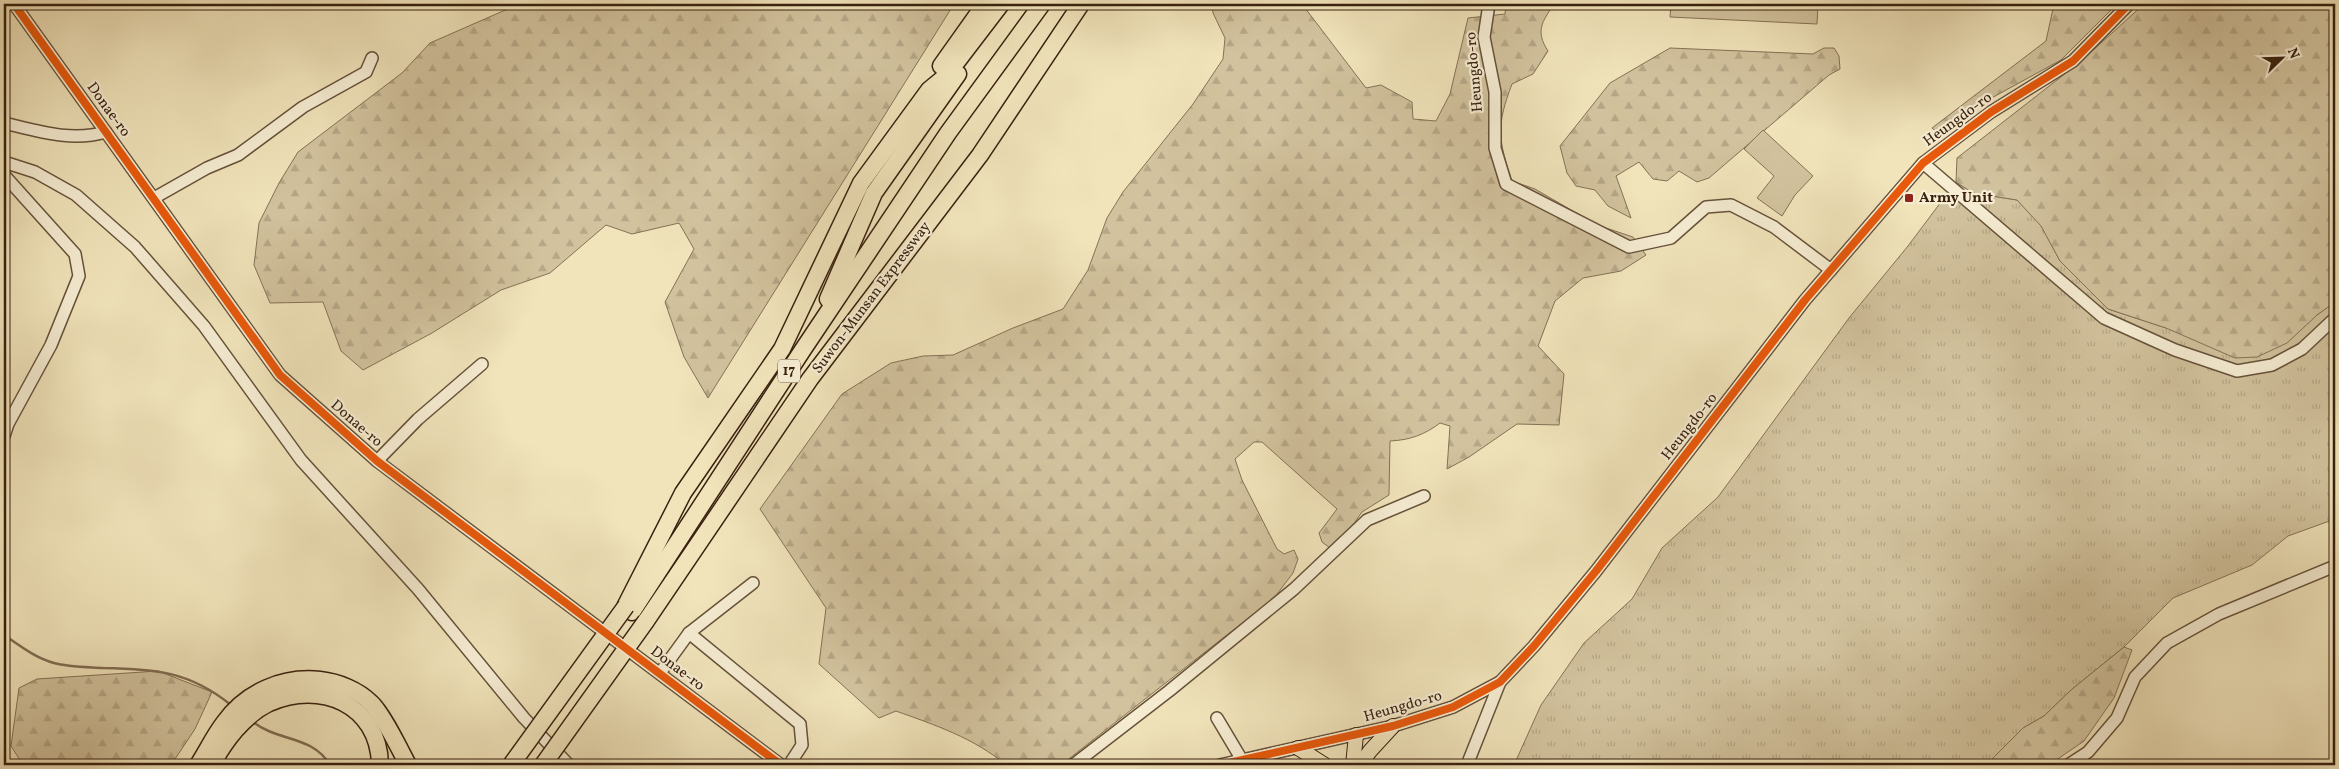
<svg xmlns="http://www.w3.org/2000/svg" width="2339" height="769" viewBox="0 0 2339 769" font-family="Vollkorn,serif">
	<defs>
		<pattern id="grass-tufts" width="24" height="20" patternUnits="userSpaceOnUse" patternTransform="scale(1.25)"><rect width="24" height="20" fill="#d2c39e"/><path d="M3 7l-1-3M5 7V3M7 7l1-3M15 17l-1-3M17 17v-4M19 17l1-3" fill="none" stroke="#b5a787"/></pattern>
		<pattern id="forest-firs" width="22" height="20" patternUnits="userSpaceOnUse" patternTransform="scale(1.25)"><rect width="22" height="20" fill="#d2c39e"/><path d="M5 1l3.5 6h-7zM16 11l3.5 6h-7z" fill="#b5a787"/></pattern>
	</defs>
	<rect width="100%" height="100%" fill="#f1e4bb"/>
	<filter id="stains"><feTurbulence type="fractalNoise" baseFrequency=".004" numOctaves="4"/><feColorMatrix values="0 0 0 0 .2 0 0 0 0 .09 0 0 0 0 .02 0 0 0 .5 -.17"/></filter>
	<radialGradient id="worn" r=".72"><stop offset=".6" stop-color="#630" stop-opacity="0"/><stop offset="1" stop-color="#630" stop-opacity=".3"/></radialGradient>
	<path fill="url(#grass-tufts)" stroke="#857256" d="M 1956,182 L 1973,193 L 2017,200 L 2041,225 L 2060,261 L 2108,309 L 2166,328 L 2317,315 L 2335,302 L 2335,519 L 2288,536 L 2252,565 L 2173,598 L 2124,647 L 2071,690 L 2044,716 L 2023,728 L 1990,761 L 1972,765 L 1514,765 L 1541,705 L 1584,643 L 1632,599 L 1662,548 L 1718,497 L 1849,318 L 1908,246 Z"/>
	<g fill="url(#forest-firs)" stroke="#857256">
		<path d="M 519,4 L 954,4 L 708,398 L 684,357 L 665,302 L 694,249 L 679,223 L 632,234 L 606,225 L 550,273 L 501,290 L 432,333 L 363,370 L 341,351 L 323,302 L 270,303 L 254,265 L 259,223 L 279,183 L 298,152 L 402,73 L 430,43 Z"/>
		<path d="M 1212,4 L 1302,4 L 1366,88 L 1381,85 L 1412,102 L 1413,119 L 1436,121 L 1450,94 L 1468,18 L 1505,14 L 1506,4 L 1554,4 C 1542,22 1535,31 1548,51 L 1533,74 L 1512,84 C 1496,126 1498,139 1512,181 L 1535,189 L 1597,225 L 1633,237 L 1646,255 L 1621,271 L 1583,278 L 1555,301 L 1538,346 L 1564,374 L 1559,425 L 1517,424 L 1469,457 L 1447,469 L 1450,426 L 1440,423 C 1424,435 1410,440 1390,441 L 1389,495 L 1362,512 L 1339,545 L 1330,548 L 1322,542 L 1319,533 L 1337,509 L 1262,442 L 1254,442 L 1235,459 L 1242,480 L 1277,549 L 1284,554 L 1294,550 L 1298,559 L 1293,573 L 1274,598 L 1061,765 L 1006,765 C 974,738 935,725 896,711 L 879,718 L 819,664 L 826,608 L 760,509 L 842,394 L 891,363 L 923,356 L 953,355 L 1013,328 L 1063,309 L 1088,270 L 1107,218 L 1123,192 L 1193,104 L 1223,59 L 1225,38 L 1213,13 Z"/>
		<path d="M 2054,4 L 2117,4 L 2061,60 L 1986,101 L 1937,132 L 1932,128 L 2046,41 Z"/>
		<path d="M 2144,4 L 2335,4 L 2335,302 L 2317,315 L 2287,343 L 2257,357 L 2235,358 L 2166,328 L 2108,309 L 2060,261 L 2041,226 L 2017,200 L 1973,193 L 1956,182 L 1957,158 L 2080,62 Z"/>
		<path d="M 1670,48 L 1813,54 L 1824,48 L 1834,48 L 1839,56 L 1840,69 L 1829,75 L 1709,178 L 1697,182 L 1679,171 L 1667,181 L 1653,179 L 1639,162 L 1616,176 L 1631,218 L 1608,206 L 1595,190 L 1576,186 L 1567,173 L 1560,146 L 1610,83 Z"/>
		<path d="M 2124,647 L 2132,650 L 2114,698 L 2084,741 L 2049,765 L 1972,765 L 1990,761 L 2023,728 L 2044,716 L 2071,690 Z"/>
		<path d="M 158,671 L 212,692 L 195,729 L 171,765 L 23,765 L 11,746 L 19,688 L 37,679 Z"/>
		<path d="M 2335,759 L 2334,765 L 2304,765 Z"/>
	</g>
	<g fill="#d2c39e" stroke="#857256">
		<path d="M 1671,4 L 1818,4 L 1817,24 L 1670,17 Z"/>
		<path d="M 1763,130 L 1813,176 L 1795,195 L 1782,216 L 1757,198 L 1774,176 L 1744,149 Z"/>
	</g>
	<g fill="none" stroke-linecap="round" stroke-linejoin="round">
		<g stroke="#816e53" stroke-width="2.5">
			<path d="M 4,635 C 19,645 35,658 54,663 C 68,667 87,667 103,668 C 155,669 189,671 231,705"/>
			<path d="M 253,722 C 279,742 312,735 330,765"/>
		</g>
		<g stroke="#66523a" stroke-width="14">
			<g id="minor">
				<path d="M 14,4 L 280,375 L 377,461 L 781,765"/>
				<path d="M 1489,4 L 1484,37 L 1495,92 L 1495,148 L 1506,184 L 1629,247 L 1671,238 L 1706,207 L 1731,205 L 1774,227 L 1831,270"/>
				<path d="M 4,123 C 38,131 71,142 106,132"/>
				<path d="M 4,162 L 35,172 L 76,195 L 135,247 L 204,326 L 301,460 L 418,589 L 524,718 L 569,765"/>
				<path d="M 1923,163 L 2104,318 L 2175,350 L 2237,371 L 2272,365 L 2302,349 L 2335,318"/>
				<path d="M 4,175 L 75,254 L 79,276 L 51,345 L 8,424 L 4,436"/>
				<path d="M 154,198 L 207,168 L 238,155 L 303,107 L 366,72 L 372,58"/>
				<path d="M 377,461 L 418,419 L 482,364"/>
				<path d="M 689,633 L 800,724 L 802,745 L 789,765"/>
				<path d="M 660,673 L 689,633 L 753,583"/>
				<path d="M 1217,718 L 1242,760"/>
				<path d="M 1073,765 L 1169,691 L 1294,589 L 1367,520 L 1424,496"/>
				<path d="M 1220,765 L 1393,726 L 1453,707 L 1500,682 L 1534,646 L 1596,571 L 1805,300 L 1923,163 L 1991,112 L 2073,61 L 2129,4"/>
				<path d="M 1467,765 L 1500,682"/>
				<path d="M 2068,765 L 2088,752 L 2117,718 L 2135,677 L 2167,643 L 2219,614 L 2335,566"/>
			</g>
		</g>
		<g stroke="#38210f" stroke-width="16">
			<g id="major">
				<path d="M 1298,748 L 1325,765"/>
				<path d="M 1353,765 L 1356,735"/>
				<path d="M 1360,765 L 1370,751 L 1393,726"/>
			</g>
		</g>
		<g stroke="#38210f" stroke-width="19">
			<g id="highway">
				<path d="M 941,66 L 985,4"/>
				<path d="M 828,299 L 874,193 L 958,74"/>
				<path d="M 626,605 L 683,493 L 782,349 L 861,183 L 929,90 L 946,76 L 1001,4"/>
				<path d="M 632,612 L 802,351 L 948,133 L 1042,4"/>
				<path d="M 646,621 L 810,379 L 980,155 L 1081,4"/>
				<path d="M 198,765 C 207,751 214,736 224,723 C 246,692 283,676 320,680 C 338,682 358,690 371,703 C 383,714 400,750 408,765"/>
				<path d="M 212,765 C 224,742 244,715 269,703 C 320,680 379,704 380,765"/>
			</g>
		</g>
		<use href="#minor" stroke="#f6edd3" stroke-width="11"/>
		<use href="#major" stroke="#f1e4bb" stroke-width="14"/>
		<use href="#highway" stroke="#f1e4bb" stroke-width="16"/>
		<g stroke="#38210f" stroke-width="19" stroke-linecap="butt">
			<g id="highway-bridge">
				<path d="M 511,765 L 626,606"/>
				<path d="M 543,765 L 646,621"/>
			</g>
		</g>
		<use href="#highway-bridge" stroke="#f1e4bb" stroke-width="16"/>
		<g stroke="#f6edd3" stroke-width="11">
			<g id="cycleway">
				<path d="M 14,4 L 280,375 L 377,461 L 781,765"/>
				<path d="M 1220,765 L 1393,726 L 1453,707 L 1500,682 L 1534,646 L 1596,571 L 1805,300 L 1923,163 L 1991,112 L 2073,61 L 2129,4"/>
			</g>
		</g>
		<use href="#cycleway" stroke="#e8590c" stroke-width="8"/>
	</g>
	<rect fill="#8f2418" stroke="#f6edd3" stroke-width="2" x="1904" y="193" width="10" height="10" rx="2.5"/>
	<g text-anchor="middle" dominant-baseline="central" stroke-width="4.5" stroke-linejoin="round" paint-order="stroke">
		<rect fill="#f6edd3" stroke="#715e4a" stroke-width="1" x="778" y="359.5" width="22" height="23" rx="4"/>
		<g font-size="14" font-weight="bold" fill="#38210f">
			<text x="789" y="371">17</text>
		</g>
		<g font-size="15" fill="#38210f" stroke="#f6edd3">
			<text transform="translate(1475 72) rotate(-95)">Heungdo-ro</text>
			<text transform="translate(108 110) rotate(54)">Donae-ro</text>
			<text transform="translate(1958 120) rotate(-36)">Heungdo-ro</text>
			<text transform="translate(872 298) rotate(-53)">Suwon-Munsan Expressway</text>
			<text transform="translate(356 424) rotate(41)">Donae-ro</text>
			<text transform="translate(1690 427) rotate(-52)">Heungdo-ro</text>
			<text transform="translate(677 669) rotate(37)">Donae-ro</text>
			<text transform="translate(1403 707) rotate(-16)">Heungdo-ro</text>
		</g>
		<g font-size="15" font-weight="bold" fill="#38210f" stroke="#f6edd3" text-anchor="start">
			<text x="1919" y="198">Army Unit</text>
		</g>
	</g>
	<rect width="2339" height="769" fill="none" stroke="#f1e4bb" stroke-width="20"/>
	<rect x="5" y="5" width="2329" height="759" fill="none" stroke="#38210f" stroke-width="2.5"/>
	<rect x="10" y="10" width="2319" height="749" fill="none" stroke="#38210f"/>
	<g transform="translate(2282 58) rotate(67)" stroke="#f6edd3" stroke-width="4" paint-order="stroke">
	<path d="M0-4L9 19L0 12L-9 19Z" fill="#38210f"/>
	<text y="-8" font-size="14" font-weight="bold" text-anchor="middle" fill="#38210f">N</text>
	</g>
	<rect width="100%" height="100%" filter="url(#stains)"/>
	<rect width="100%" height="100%" fill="url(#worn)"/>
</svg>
